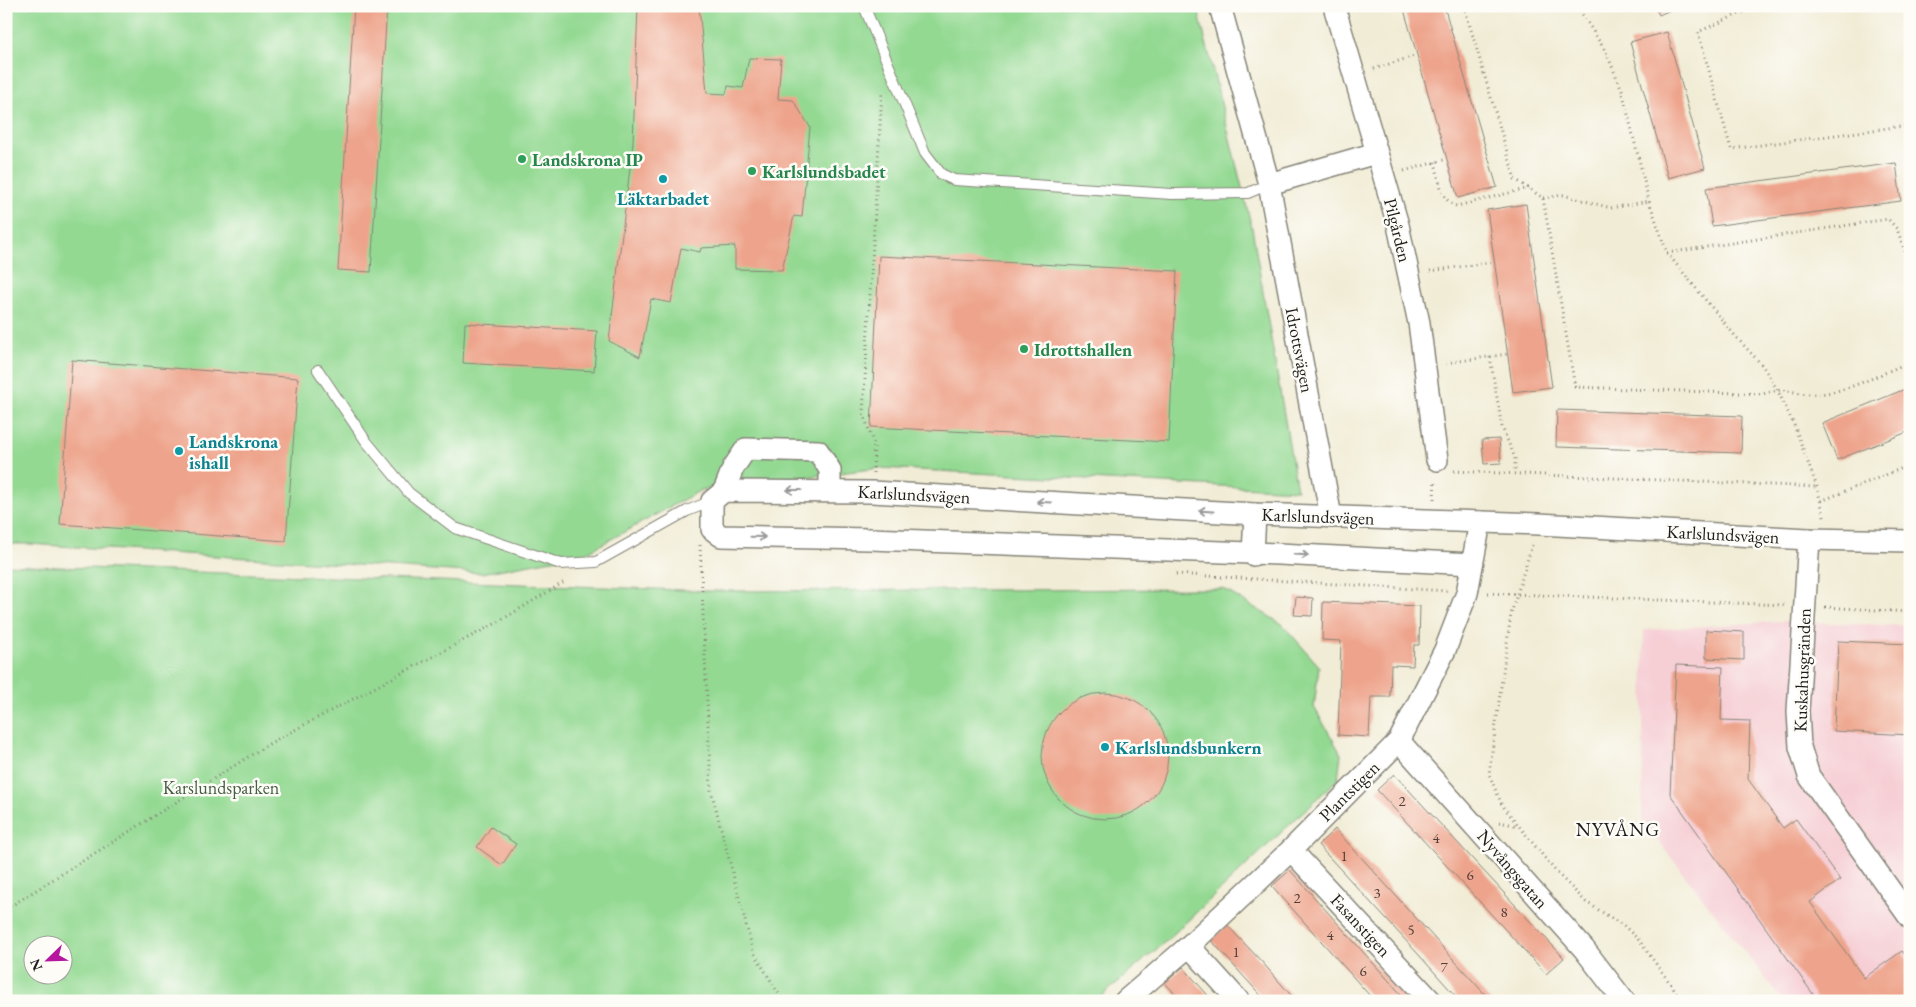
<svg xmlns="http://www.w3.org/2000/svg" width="1916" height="1007" viewBox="0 0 1916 1007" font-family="'EB Garamond',serif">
	<rect width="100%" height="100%" fill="#fdfcf7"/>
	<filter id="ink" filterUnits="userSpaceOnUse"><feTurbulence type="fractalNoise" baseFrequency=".02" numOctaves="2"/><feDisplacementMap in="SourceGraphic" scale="10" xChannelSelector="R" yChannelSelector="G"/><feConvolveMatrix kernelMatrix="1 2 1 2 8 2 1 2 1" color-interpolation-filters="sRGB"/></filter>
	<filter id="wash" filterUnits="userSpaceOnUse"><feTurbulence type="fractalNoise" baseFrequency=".0096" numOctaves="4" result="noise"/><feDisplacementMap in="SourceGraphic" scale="20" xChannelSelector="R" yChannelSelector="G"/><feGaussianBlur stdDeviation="1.12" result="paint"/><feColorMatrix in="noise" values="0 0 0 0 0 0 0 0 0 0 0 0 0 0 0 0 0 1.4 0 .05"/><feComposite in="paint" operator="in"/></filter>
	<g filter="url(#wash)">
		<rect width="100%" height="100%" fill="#f1ecd5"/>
		<path fill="#f6cfd5" d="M 1784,621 L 1910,626 L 1910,1001 L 1783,1001 L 1642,820 L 1644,630 Z"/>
		<g fill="#93d992" stroke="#587a57" fill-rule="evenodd">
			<path d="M 6,6 L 1197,6 L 1252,228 L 1297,490 L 880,468 L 701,490 L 584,554 L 482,573 L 29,544 L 6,544 Z"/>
			<path d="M 6,565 L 710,591 L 1223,589 L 1282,624 L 1319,666 L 1314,707 L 1341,754 L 1338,779 L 1165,942 L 1096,1001 L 6,1001 ZM 32,944 L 62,944 L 62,974 L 32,974 Z"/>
		</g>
		<g id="blocks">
			<g fill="#eea48c">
				<path d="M 354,6 L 387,6 L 371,272 L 338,270 Z"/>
				<path d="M 638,6 L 699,6 L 707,93 L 726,94 L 728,86 L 743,88 L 749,58 L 781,59 L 778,99 L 793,100 L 810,127 L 802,217 L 794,216 L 782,270 L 735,269 L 735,246 L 701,248 L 700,252 L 681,248 L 671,303 L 651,299 L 640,357 L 609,341 L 633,143 Z"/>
				<path d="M 1403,6 L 1444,6 L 1497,187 L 1458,198 Z"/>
				<path d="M 1655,6 L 1679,6 L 1659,15 Z"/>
				<path d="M 1667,32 L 1705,168 L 1668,178 L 1630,42 Z"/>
				<path d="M 1896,163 L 1901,201 L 1712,226 L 1706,188 Z"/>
				<path d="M 1526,204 L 1552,387 L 1513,392 L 1487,210 Z"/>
				<path d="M 879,256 L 1177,271 L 1169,442 L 871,427 Z"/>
				<path d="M 465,323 L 597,331 L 594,371 L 463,363 Z"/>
				<path d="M 72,360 L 298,378 L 286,541 L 60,524 Z"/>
				<path d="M 1910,387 L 1910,431 L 1837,460 L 1822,423 Z"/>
				<path d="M 1557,410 L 1742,416 L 1741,453 L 1556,447 Z"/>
				<path d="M 1499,439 L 1501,463 L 1484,464 L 1482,440 Z"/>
				<path d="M 1296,597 L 1313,598 L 1312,616 L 1294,615 Z"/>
				<path d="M 1323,602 L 1420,606 L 1419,645 L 1414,645 L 1413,666 L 1391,665 L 1390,697 L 1371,697 L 1369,737 L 1338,735 L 1341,641 L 1322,640 Z"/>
				<path d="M 1706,630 L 1744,632 L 1744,660 L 1706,658 Z"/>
				<path d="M 1838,641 L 1910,644 L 1910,735 L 1834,731 Z"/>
				<path d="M 1676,665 L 1723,667 L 1721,720 L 1750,721 L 1748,779 L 1783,828 L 1796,819 L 1840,880 L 1810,902 L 1864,978 L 1902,951 L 1910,963 L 1910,1001 L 1818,1001 L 1670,794 Z"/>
				<circle cx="1105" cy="756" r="63"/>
				<path d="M 1394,774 L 1564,958 L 1546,974 L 1377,790 Z"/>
				<path d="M 491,827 L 516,844 L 502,865 L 477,847 Z"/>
				<path d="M 1335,829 L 1369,866 L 1491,1001 L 1460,1001 L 1419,955 L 1318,845 Z"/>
				<path d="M 1290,870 L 1323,907 L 1407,1001 L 1374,1001 L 1371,997 L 1272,886 Z"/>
				<path d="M 1227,925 L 1262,962 L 1296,1001 L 1266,1001 L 1245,978 L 1211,940 Z"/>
				<path d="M 1183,967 L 1213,1001 L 1182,1001 L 1165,983 Z"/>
			</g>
		</g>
	</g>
	<g filter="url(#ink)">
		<use href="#blocks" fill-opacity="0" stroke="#868478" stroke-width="1"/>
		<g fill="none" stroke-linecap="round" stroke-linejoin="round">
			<g stroke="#868478" stroke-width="12">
				<g id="lane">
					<path d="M 864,6 L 925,153 L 941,174 L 954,180 L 1172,194 L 1248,193 L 1269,184"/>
					<path d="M 318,370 L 366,441 L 409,493 L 455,528 L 561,564 L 596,562 L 687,511 L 712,501"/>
				</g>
			</g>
			<g stroke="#868478" stroke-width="24">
				<g id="street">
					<path d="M 1220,6 L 1269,184 L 1331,517"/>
					<path d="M 1334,6 L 1398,225 L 1419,323 L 1437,460"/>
					<path d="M 1269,184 L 1376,153"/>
					<path d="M 724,491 L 733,468 L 746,449 L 818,451 L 830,470 L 830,490"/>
					<path d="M 1809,539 L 1798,711 L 1800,747 L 1809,776 L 1910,918"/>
					<path d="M 1253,555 L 1255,514"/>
					<path d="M 1472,564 L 1279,554 L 870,539 L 721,536 L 712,529 L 712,501 L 724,491 L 872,492 L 1255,514 L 1539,524 L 1809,539 L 1910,541"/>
					<path d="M 1399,741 L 1584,949 L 1624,1001"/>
					<path d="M 1291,850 L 1431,1001"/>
					<path d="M 1189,946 L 1239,1001"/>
					<path d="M 1125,1001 L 1189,946 L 1291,850 L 1399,741 L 1445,650 L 1467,593 L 1480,522"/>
				</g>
			</g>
			<g stroke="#868478" stroke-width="3" stroke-dasharray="1 4" stroke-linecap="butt">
				<path d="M 1464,6 L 1515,179 L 1543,198 L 1575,387 L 1763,394 C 1785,386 1792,394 1813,394 C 1842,395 1882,373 1910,362"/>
				<path d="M 1577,6 L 1606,52 L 1622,90 L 1649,201 L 1667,253 L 1737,338 L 1762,365 L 1777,389 L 1794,425 L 1817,487 L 1825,520"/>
				<path d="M 1757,6 L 1698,32 L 1731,149 L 1910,125"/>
				<path d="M 1374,69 L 1417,55"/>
				<path d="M 1435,162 C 1439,177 1440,202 1457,206 L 1529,188"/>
				<path d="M 1404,171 L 1447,159"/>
				<path d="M 1543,198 L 1563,195 L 1611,208 L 1649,201"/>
				<path d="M 1667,253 L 1888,219 L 1897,229 L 1910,266"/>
				<path d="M 1430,271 L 1494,262"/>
				<path d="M 1490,357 L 1502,427 L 1515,458 L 1515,472"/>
				<path d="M 1446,363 L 1508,354"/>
				<path d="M 1454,471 L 1817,487"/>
				<path d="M 873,473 L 874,444 L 863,413 L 882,92"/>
				<path d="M 1434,499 L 1435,481"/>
				<path d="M 1821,501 L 1910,465"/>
				<path d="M 700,545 L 711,790 L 753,951 L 783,1001"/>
				<path d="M 1532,545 L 1511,614 L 1489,774 L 1502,805 L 1557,873 L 1586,902 L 1624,926 L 1638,939 L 1683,1001"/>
				<path d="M 1176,574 L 1447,591"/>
				<path d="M 1488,593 L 1784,605"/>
				<path d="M 1825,607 L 1910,612"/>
				<path d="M 1499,822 L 1518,826"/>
				<path d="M 6,909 L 272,742 L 498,622 L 566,581"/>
			</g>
			<use href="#lane" stroke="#fff" stroke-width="10"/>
			<use href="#street" stroke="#fff" stroke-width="21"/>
		</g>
		<defs><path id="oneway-shaft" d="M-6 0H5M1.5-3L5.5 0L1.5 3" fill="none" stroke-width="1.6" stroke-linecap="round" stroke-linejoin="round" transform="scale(1.25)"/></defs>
		<g stroke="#999">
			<use href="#oneway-shaft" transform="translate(794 490) rotate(180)"/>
			<use href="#oneway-shaft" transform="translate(1044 502) rotate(-177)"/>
			<use href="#oneway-shaft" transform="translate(1206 511) rotate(-177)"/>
			<use href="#oneway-shaft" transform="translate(758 537) rotate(1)"/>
			<use href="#oneway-shaft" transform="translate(1301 555) rotate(3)"/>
		</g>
	</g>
	<g fill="#2e9e5b" stroke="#fdfcf7" stroke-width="2">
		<circle cx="522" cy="159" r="5"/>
		<circle cx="752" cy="171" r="5"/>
		<circle cx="1024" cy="349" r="5"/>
	</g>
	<g fill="#0f9aa8" stroke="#fdfcf7" stroke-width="2">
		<circle cx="663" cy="179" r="5"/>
		<circle cx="179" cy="451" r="5"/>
		<circle cx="1105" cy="747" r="5"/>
	</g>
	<g text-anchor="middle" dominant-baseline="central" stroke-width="5" stroke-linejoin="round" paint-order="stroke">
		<g font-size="15" fill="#503e38">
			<text x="1402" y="800">2</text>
			<text x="1436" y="837">4</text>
			<text x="1344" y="855">1</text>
			<text x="1470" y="874">6</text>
			<text x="1377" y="892">3</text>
			<text x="1297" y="897">2</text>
			<text x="1504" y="911">8</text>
			<text x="1411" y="929">5</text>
			<text x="1330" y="934">4</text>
			<text x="1236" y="951">1</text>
			<text x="1444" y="966">7</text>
			<text x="1363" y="970">6</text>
		</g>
		<g font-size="18" font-weight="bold" fill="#27864d" stroke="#fdfcf7" text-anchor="start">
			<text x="532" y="159">Landskrona IP</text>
			<text x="762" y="171">Karlslundsbadet</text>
			<text x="1034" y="349">Idrottshallen</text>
		</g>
		<g font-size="18" font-weight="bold" fill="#0d838f" stroke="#fdfcf7" text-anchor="start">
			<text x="663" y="198" text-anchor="middle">Läktarbadet</text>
			<text x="189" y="441">Landskrona<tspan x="189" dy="21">ishall</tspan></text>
			<text x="1115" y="747">Karlslundsbunkern</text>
		</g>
		<g font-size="18" fill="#1c1c1c" stroke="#fdfcf7">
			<text transform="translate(1398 230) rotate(76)">Pilgården</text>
			<text transform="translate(1300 350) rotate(79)">Idrottsvägen</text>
			<text transform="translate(914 494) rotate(3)">Karlslundsvägen</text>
			<text transform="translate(1318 516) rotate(2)">Karlslundsvägen</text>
			<text transform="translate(1723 534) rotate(3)">Karlslundsvägen</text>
			<text transform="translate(1802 670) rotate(-88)">Kuskahusgränden</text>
			<text transform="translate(1349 791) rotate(-45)">Plantstigen</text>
			<text transform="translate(1513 869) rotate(49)">Nyvångsgatan</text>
			<text transform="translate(1361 925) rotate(47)">Fasanstigen</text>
		</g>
		<g font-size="18" fill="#465e45" stroke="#fdfcf7">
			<text x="221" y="787">Karslundsparken</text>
		</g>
		<g font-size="19" letter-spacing="1" fill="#1c1c1c" stroke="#fdfcf7">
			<text x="1618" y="829">NYVÅNG</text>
		</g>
	</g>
	<rect width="1916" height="1007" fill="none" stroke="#fdfcf7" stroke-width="25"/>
	<g transform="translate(48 960) rotate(247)"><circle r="24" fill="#fdfcf7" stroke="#a3a29f"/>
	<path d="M0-4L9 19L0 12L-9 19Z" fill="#b5179e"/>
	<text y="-8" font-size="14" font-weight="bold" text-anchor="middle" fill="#1c1c1c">N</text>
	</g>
</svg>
